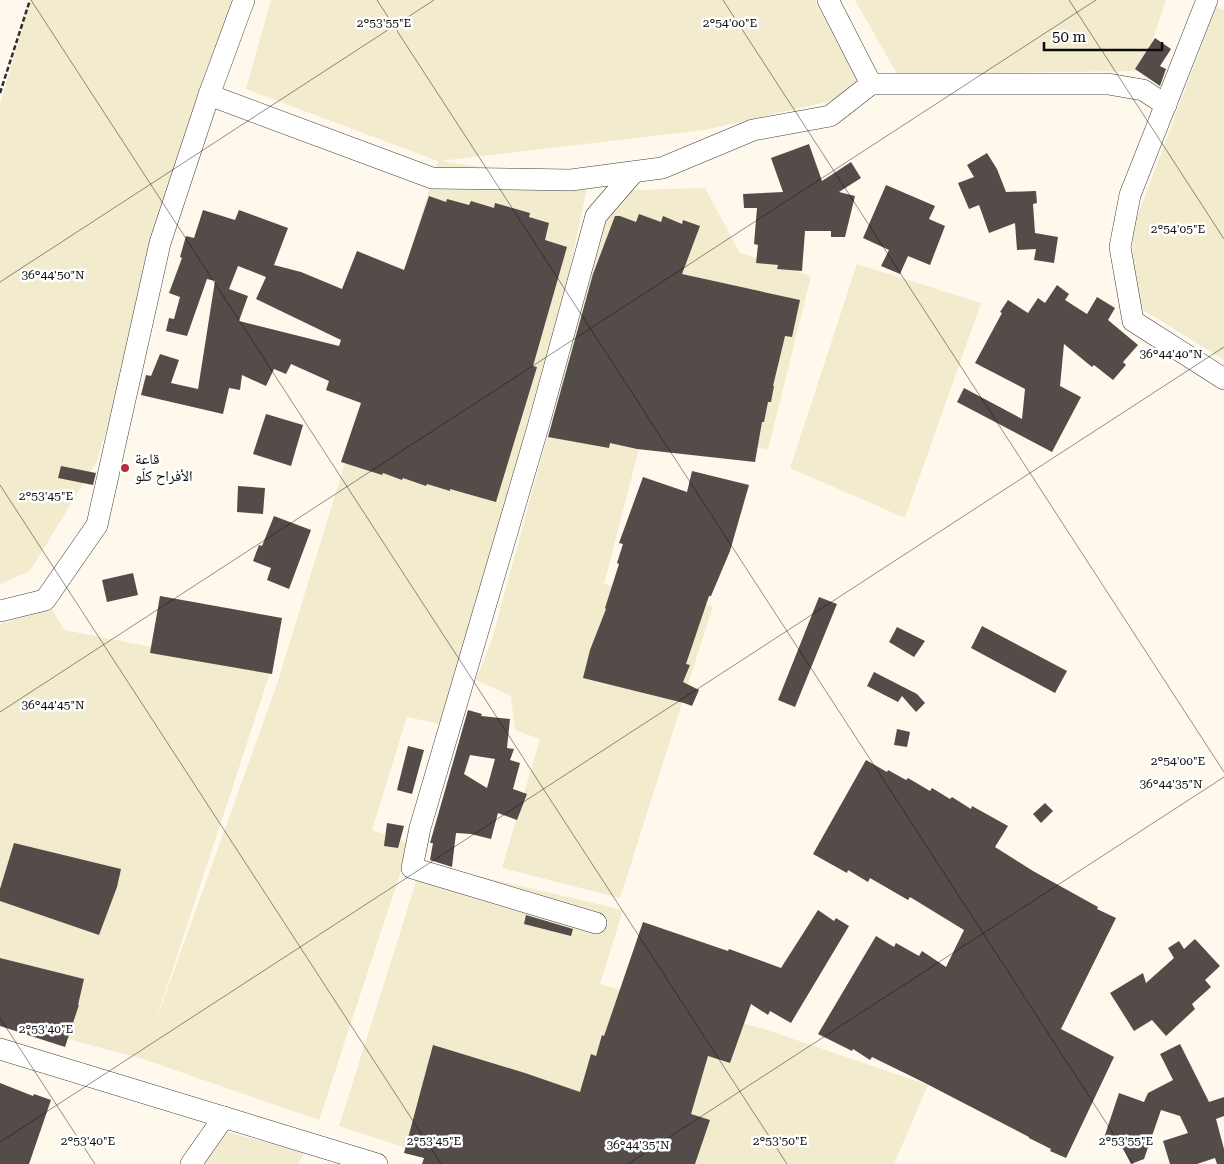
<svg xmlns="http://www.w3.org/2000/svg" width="1224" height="1164" viewBox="0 0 1224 1164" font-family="'Roboto Serif','Noto Naskh Arabic',serif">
	<rect width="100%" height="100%" fill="#fef9ec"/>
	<g fill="#f2ebce">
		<path d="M 31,0 L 236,0 L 97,461 L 30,571 L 0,584 L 0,104 Z"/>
		<path d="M 271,0 L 815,0 L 865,93 L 705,130 L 440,161 L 588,183 L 521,502 L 449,726 L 407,717 L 372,830 L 410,844 L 319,1120 L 143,1059 L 0,1021 L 0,624 L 52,609 L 64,630 L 271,670 L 153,1029 L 276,687 L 438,161 L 246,89 Z"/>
		<path d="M 855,0 L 1166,0 L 1142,71 L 897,74 Z"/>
		<path d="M 1216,7 L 1224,10 L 1224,360 L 1132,303 L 1133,228 Z"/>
		<path d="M 705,188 L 740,253 L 811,276 L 768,449 L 549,421 L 599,212 L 635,190 Z"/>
		<path d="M 857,264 L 981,303 L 905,518 L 790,468 Z"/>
		<path d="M 548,434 L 641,441 L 604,584 L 713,606 L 620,898 L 502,868 L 540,739 L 515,730 L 511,696 L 476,680 L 492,639 Z"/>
		<path d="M 422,863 L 623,910 L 600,984 L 764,1029 L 928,1085 L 894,1164 L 455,1164 L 339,1126 Z"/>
		<path d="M 223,1131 L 305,1153 L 298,1164 L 201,1164 Z"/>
	</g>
	<g fill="#544c49" fill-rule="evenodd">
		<path d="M 1155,38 L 1171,49 L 1160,66 L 1166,69 L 1160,86 L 1135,69 Z"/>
		<path d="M 809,144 L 822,181 L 851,162 L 861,178 L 839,192 L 855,196 L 845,237 L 831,237 L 831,231 L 805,231 L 802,271 L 777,269 L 778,265 L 756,263 L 758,245 L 754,244 L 757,208 L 744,208 L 743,194 L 783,192 L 771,158 Z"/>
		<path d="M 987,153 L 997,169 L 1006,192 L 1036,191 L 1037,203 L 1033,204 L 1035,233 L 1058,237 L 1054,263 L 1034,260 L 1036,249 L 1017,250 L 1015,223 L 989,233 L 979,205 L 969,209 L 958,183 L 974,177 L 967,165 Z"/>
		<path d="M 886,185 L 935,206 L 929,219 L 945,226 L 930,265 L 908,256 L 900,274 L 881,266 L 889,250 L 863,238 Z"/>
		<path d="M 429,196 L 446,202 L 447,199 L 469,205 L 471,201 L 494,208 L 495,203 L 530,213 L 529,217 L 549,223 L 545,240 L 567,247 L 533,366 L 537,367 L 496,502 L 450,489 L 450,491 L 427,484 L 426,486 L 403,478 L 402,480 L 383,473 L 382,475 L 341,462 L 361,403 L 326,390 L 329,381 L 291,364 L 286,374 L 274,369 L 266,386 L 242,375 L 240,390 L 229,388 L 223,414 L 141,395 L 146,375 L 151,376 L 160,354 L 179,360 L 171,383 L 198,389 L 215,281 L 207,279 L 187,336 L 166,331 L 169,318 L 174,319 L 180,297 L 169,293 L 182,258 L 180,257 L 186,236 L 194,238 L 203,210 L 235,220 L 239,210 L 288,228 L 274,265 L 301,272 L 342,289 L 357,251 L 404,270 ZM 238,266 L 266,277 L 256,299 L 341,340 L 339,346 L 239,321 L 248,296 L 229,289 Z"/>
		<path d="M 639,214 L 661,222 L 663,216 L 682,224 L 683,220 L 700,226 L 682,274 L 800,300 L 792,337 L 785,336 L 773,386 L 774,386 L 771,402 L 768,402 L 764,422 L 762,422 L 755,462 L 637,449 L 610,443 L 609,448 L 548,437 L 593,274 L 615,216 L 620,216 L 636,222 Z"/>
		<path d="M 1057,285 L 1069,294 L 1065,300 L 1087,314 L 1097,297 L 1115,308 L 1108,320 L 1138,345 L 1123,362 L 1126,365 L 1113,380 L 1094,365 L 1092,367 L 1064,344 L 1060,386 L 1081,397 L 1052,452 L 957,402 L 964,388 L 1022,419 L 1025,389 L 975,363 L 1002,313 L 1000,312 L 1008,300 L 1028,313 L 1038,298 L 1045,303 Z"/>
		<path d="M 266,414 L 303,425 L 291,466 L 253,454 Z"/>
		<path d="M 61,466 L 96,473 L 93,485 L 58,478 Z"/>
		<path d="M 692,471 L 749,485 L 730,551 L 711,596 L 709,596 L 686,664 L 690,665 L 683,682 L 699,690 L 692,706 L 684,703 L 583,678 L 590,650 L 606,609 L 605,608 L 619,564 L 617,563 L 623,544 L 619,543 L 643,477 L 687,492 Z"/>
		<path d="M 238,486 L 265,488 L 263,514 L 237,512 Z"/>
		<path d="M 274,516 L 311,530 L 289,589 L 267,580 L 271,568 L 253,561 L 259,545 L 262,546 Z"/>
		<path d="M 133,573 L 138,595 L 107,602 L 102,580 Z"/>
		<path d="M 160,596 L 282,618 L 272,674 L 150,653 Z"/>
		<path d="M 819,597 L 837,604 L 795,707 L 778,700 Z"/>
		<path d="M 982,626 L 1067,671 L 1055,693 L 971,648 Z"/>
		<path d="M 897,627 L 925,641 L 914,657 L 889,642 Z"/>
		<path d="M 874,672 L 917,694 L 925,703 L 916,712 L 902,696 L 898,702 L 867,686 Z"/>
		<path d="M 468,710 L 482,714 L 481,716 L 510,719 L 507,748 L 514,749 L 510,760 L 520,763 L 513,789 L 527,794 L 517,820 L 498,813 L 491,839 L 471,834 L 456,833 L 452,867 L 430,860 L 433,843 L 430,843 ZM 470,755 L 495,759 L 487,788 L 464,774 Z"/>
		<path d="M 897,729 L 910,732 L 907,747 L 894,745 Z"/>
		<path d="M 408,746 L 424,750 L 412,794 L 397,790 Z"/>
		<path d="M 866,760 L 887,772 L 888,770 L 906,780 L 908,778 L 930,791 L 932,788 L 950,799 L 952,797 L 971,809 L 972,806 L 1008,826 L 995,847 L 1033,871 L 1098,907 L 1097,909 L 1116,918 L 1061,1029 L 1114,1057 L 1066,1158 L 1050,1151 L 1051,1149 L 1029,1138 L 1029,1137 L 923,1082 L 872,1057 L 870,1060 L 853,1049 L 852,1051 L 818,1034 L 876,936 L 894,947 L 896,943 L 919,956 L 922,951 L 946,967 L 964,930 L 910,897 L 908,900 L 870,878 L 868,882 L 848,870 L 847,873 L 813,854 Z"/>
		<path d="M 1045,803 L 1053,811 L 1041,823 L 1033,814 Z"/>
		<path d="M 387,823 L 404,826 L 398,848 L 384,846 Z"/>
		<path d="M 14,843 L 121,869 L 117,887 L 99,935 L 0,901 L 0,889 Z"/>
		<path d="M 818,910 L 834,921 L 836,918 L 849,926 L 791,1023 L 770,1011 L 768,1015 L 751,1004 L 730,1063 L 708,1056 L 691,1114 L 710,1120 L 695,1164 L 422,1164 L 424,1158 L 404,1153 L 433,1045 L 525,1073 L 580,1092 L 591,1054 L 596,1056 L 602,1035 L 604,1036 L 643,922 L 728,951 L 729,949 L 781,968 Z"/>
		<path d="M 526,915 L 573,929 L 571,936 L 524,924 Z"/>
		<path d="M 1195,939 L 1220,966 L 1205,980 L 1211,987 L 1192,1004 L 1195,1009 L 1166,1036 L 1152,1020 L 1134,1031 L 1110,993 L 1143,973 L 1146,983 L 1174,958 L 1168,948 L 1179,941 L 1184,949 Z"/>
		<path d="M 0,958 L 84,979 L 78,1005 L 79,1005 L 65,1047 L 0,1026 Z"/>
		<path d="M 1180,1044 L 1209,1102 L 1224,1097 L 1224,1116 L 1216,1119 L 1224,1149 L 1224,1164 L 1217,1164 L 1215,1158 L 1197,1164 L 1170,1164 L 1163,1141 L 1188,1133 L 1180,1116 L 1161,1110 L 1144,1159 L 1131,1164 L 1123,1148 L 1103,1141 L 1119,1093 L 1144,1102 L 1148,1093 L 1173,1080 L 1160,1054 Z"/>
		<path d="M 0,1083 L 33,1096 L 34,1094 L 51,1100 L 29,1164 L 0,1164 Z"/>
	</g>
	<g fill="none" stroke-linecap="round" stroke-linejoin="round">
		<g stroke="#3f3f3f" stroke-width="22">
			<g id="minor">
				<path d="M 1207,0 L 1130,195 L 1120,247 L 1133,321 L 1224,379"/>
				<path d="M 871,84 L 1108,84 L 1143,90 L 1166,105"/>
				<path d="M 209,95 L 432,178 L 571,180 L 662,168 L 753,130 L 830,116 L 871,84 L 828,0"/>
				<path d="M 0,611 L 45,600 L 97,525 L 160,243 L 209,95 L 244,0"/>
				<path d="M 596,923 L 412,868 L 420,828 L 538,427 L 596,216 L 634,172"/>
				<path d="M 0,1049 L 377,1164"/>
				<path d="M 191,1164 L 224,1117"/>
			</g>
		</g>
		<path stroke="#2e2e2e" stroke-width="2.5" stroke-dasharray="5 2.5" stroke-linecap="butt" d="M 0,93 L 30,0"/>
		<use href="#minor" stroke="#fff" stroke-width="21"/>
	</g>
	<path fill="none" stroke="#0c0c0c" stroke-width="1" stroke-opacity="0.45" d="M 31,0 L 787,1164M 377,0 L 1133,1164M 723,0 L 1224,772M 1069,0 L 1224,239M 0,282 L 434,0M 0,485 L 441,1164M 0,712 L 1096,0M 0,1018 L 95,1164M 0,1142 L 1224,347M 628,1164 L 1224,777"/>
	<circle fill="#b12f41" stroke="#fff" stroke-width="2" cx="125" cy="468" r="5"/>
	<g text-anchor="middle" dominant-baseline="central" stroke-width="5" stroke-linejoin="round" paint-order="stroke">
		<g font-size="15" fill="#0c0c0c" stroke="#fff" text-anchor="start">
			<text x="135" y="459">قاعة<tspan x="135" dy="17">الأفراح كلّو</tspan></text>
		</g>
	</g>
	<g font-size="12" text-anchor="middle" fill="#0c0c0c" stroke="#fff" stroke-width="5" stroke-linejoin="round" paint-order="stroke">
		<text x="384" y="27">2°53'55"E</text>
		<text x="730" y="27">2°54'00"E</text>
		<text x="1178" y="233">2°54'05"E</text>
		<text x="53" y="279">36°44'50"N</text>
		<text x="1171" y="358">36°44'40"N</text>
		<text x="46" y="500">2°53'45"E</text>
		<text x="53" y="709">36°44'45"N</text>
		<text x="1178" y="765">2°54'00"E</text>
		<text x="1171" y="788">36°44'35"N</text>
		<text x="46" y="1033">2°53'40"E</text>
		<text x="88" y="1145">2°53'40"E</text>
		<text x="434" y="1145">2°53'45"E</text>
		<text x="780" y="1145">2°53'50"E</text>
		<text x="1126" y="1145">2°53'55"E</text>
		<text x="638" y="1149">36°44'35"N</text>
	</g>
	<path d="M1044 42v8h118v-8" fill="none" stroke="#0c0c0c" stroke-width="2.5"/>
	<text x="1052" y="42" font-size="15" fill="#0c0c0c" stroke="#ffffff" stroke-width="4" paint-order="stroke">50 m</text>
</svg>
